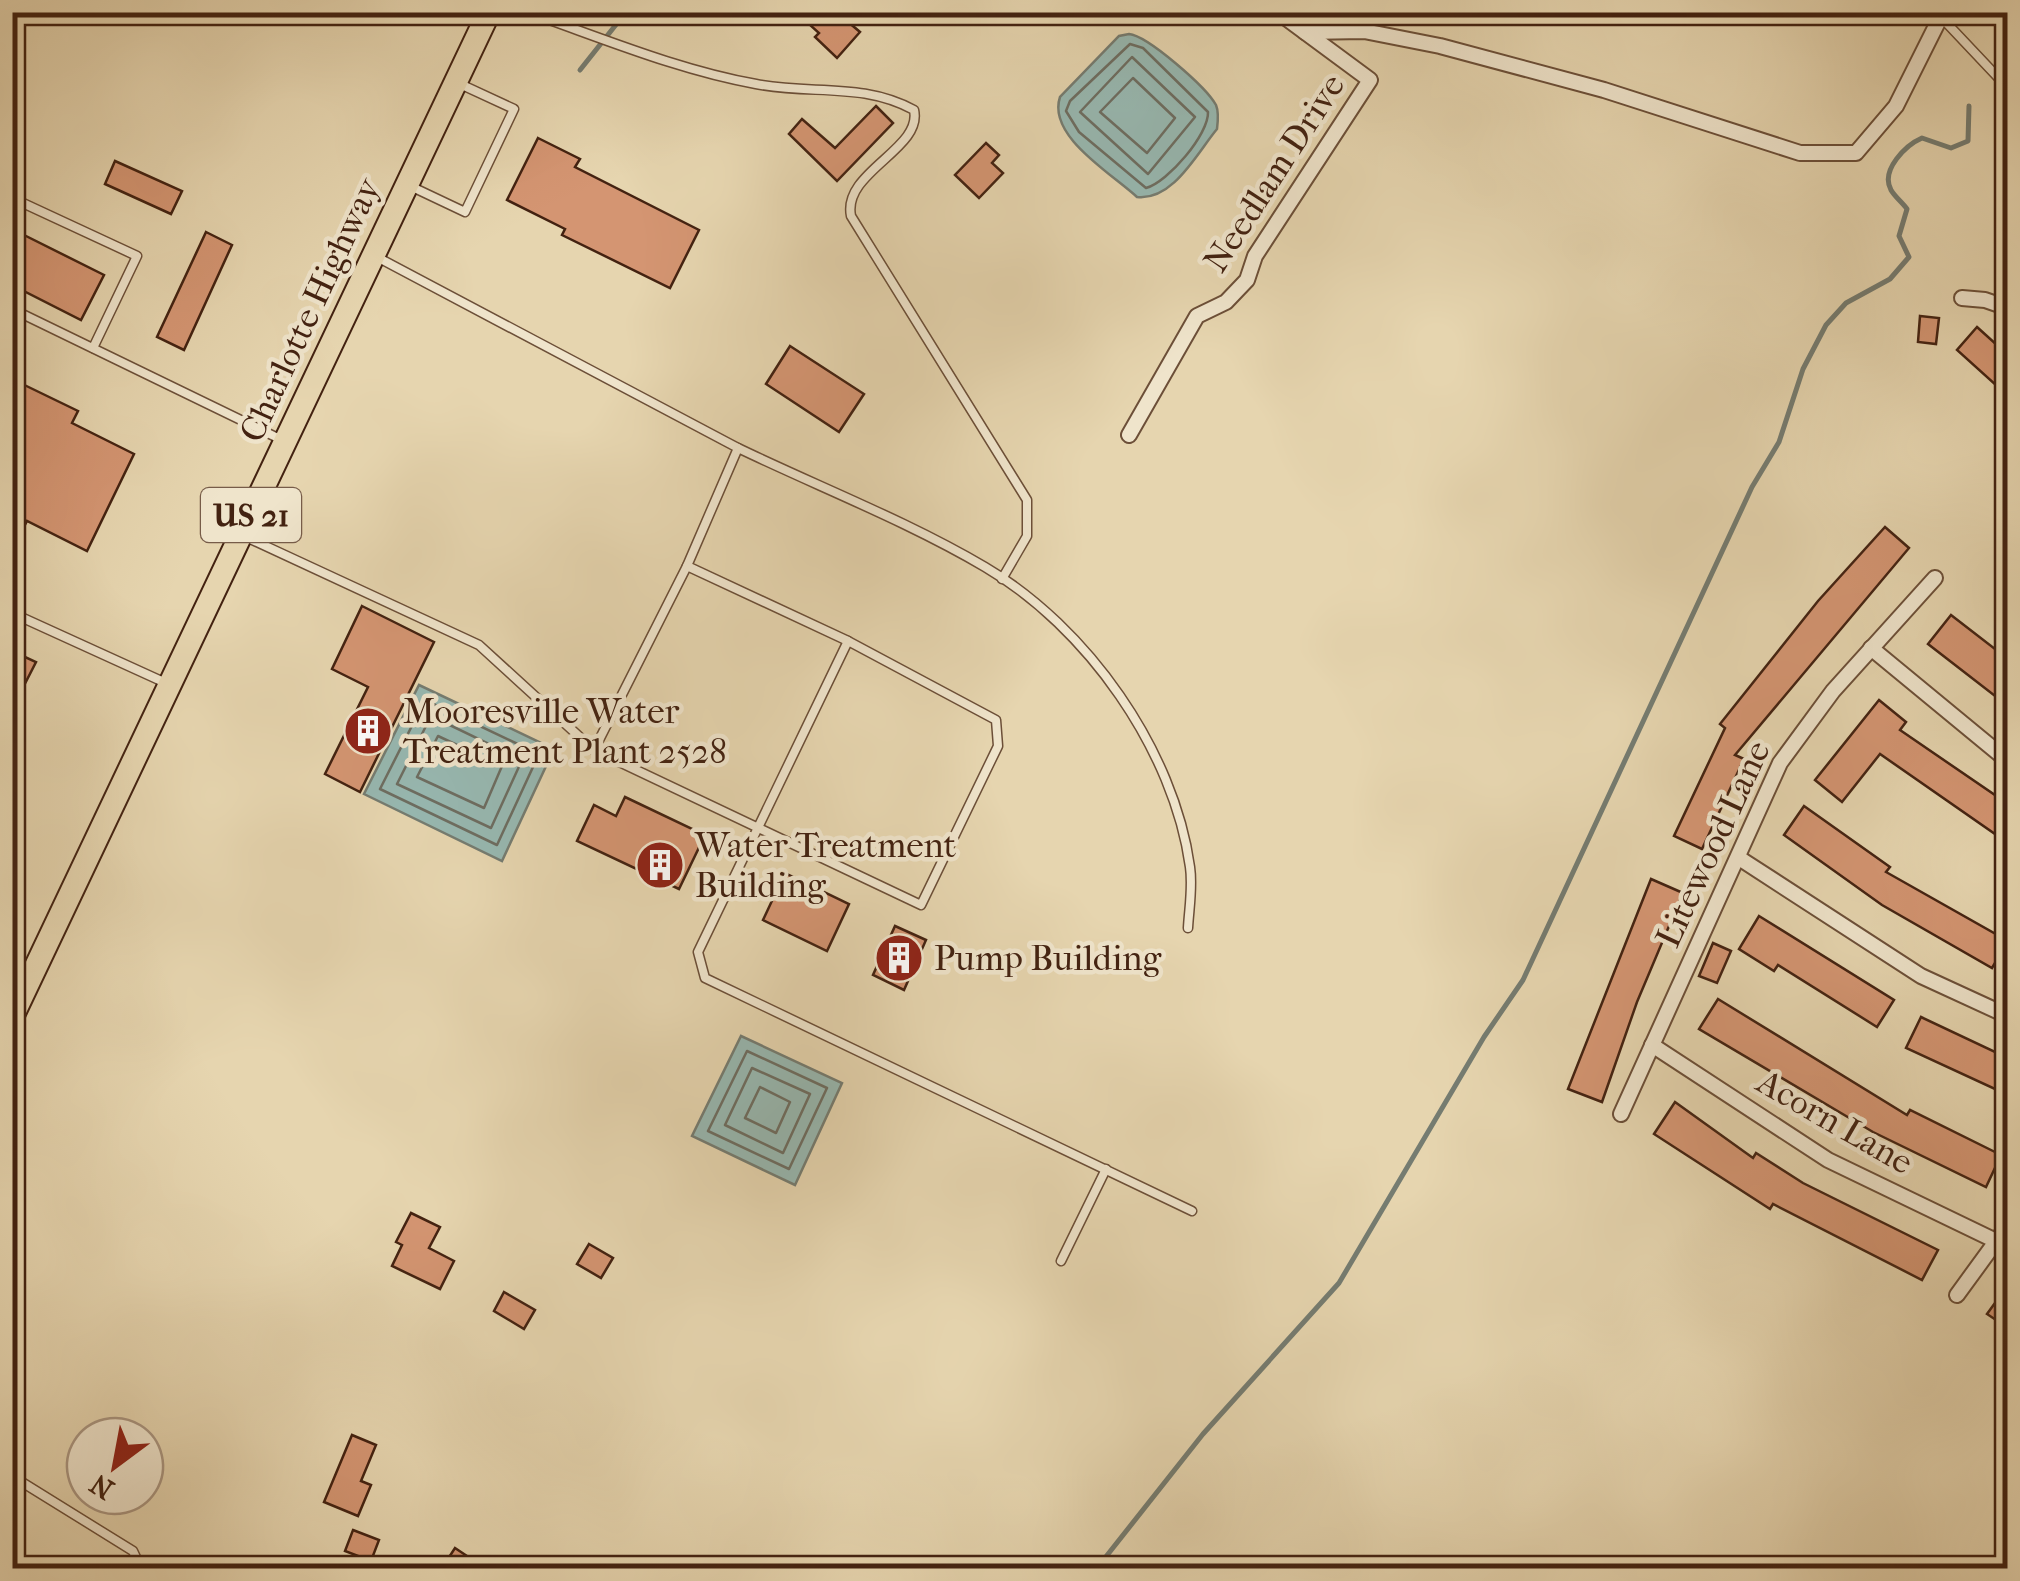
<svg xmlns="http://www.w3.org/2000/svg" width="2020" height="1581" viewBox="0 0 2020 1581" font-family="'IM FELL French Canon',serif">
	<rect width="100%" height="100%" fill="#e6d5af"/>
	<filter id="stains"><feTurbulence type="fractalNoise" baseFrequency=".002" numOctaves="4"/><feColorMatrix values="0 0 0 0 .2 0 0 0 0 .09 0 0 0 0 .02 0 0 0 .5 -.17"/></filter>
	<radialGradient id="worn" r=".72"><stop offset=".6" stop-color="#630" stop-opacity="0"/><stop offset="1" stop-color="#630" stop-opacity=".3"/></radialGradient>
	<g fill="#97b8b1" stroke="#757c71" stroke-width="2.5">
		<path d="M 1129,34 C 1148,36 1206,87 1216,105 C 1219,112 1218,121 1217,129 C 1197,153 1173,201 1137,197 C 1111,173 1047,136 1060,97 L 1119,36 Z"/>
		<path d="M 419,685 L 554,749 L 502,861 L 364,794 Z"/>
		<path d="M 741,1036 L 842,1083 L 795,1185 L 692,1136 Z"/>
	</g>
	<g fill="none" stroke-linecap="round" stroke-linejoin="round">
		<g stroke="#6d6d61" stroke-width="2.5">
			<path d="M 1130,44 L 1143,48 L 1208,112 C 1209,134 1168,182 1146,188 L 1079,132 L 1066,111 L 1070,101 Z"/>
			<path d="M 1132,57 L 1195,117 L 1148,174 L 1080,112 Z"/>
			<path d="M 1133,78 L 1175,118 L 1147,153 L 1100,112 Z"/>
			<path d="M 425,700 L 539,754 L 497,845 L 380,789 Z"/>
			<path d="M 431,716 L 522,760 L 491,828 L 397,784 Z"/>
			<path d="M 438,736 L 502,766 L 484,808 L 417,777 Z"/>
			<path d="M 747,1051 L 827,1088 L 789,1169 L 708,1131 Z"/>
			<path d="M 752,1068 L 810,1094 L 783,1153 L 725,1125 Z"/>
			<path d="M 760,1087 L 790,1102 L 776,1133 L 745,1118 Z"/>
		</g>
		<g stroke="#757c71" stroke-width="5">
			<path d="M 580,70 L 626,12"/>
			<path d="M 1097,1568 L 1203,1434 L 1339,1283 L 1484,1037 L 1523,980 L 1752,487 L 1779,442 L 1803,369 L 1826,325 L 1846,303 L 1890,279 L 1909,257 L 1899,236 L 1907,209 C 1902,202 1895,197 1891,190 C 1880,170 1906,145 1922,138 L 1951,148 L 1968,141 L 1969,106"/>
		</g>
	</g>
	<g fill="#d49572" stroke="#432211" stroke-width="2.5">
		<path d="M 821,12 L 855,12 L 847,21 L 860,32 L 837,58 L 815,37 L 819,33 L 810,25 Z"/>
		<path d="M 876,106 L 893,123 L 837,181 L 789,134 L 802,119 L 835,148 Z"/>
		<path d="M 538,138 L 580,159 L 575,167 L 699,230 L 670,288 L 562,235 L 565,229 L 507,200 Z"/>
		<path d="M 986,143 L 999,155 L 992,163 L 1003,173 L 979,198 L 955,175 Z"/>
		<path d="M 115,161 L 182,191 L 171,214 L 105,184 Z"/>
		<path d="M 12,229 L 104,275 L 81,320 L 12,285 Z"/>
		<path d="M 206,232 L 232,245 L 184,350 L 157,337 Z"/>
		<path d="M 1920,316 L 1939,318 L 1936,344 L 1918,342 Z"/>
		<path d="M 1977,327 L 2008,355 L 2008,396 L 1957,350 Z"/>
		<path d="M 790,346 L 864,394 L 839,432 L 766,384 Z"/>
		<path d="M 12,379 L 78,411 L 72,423 L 134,454 L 87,551 L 27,521 L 12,550 Z"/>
		<path d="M 1885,527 L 1909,548 L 1735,755 L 1744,759 L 1702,849 L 1674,836 L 1725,728 L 1720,724 L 1818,601 Z"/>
		<path d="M 362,606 L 434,642 L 360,792 L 325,774 L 368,687 L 332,669 Z"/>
		<path d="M 1951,615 L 2008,659 L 2008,706 L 1928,644 Z"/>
		<path d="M 12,651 L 36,662 L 12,709 Z"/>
		<path d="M 1879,700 L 1906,722 L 1900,730 L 2008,804 L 2008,843 L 1880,754 L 1842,802 L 1815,780 Z"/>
		<path d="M 625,797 L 705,835 L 679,889 L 577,841 L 594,805 L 616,816 Z"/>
		<path d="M 1804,806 L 1890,867 L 1886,872 L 2008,941 L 1992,968 L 1882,905 L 1784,835 Z"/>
		<path d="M 785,873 L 849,904 L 827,951 L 763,920 Z"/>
		<path d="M 1651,879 L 1683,893 L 1637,1002 L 1602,1102 L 1568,1089 Z"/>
		<path d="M 1759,916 L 1894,1000 L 1877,1027 L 1778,965 L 1774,971 L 1739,949 Z"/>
		<path d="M 895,926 L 926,940 L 904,990 L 873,975 Z"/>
		<path d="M 1713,943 L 1731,951 L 1717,983 L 1699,976 Z"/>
		<path d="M 1718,999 L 1907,1115 L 1910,1110 L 2001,1155 L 1986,1187 L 1873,1132 L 1699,1029 Z"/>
		<path d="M 1921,1017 L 2008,1058 L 2008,1095 L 1906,1048 Z"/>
		<path d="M 1675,1102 L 1753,1158 L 1756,1153 L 1803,1183 L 1938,1250 L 1922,1280 L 1773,1204 L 1770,1209 L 1654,1134 Z"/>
		<path d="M 411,1213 L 440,1227 L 429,1248 L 454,1261 L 440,1289 L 392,1266 L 402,1245 L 396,1242 Z"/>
		<path d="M 589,1244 L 613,1258 L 601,1278 L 577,1264 Z"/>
		<path d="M 2008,1285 L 2008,1328 L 1987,1314 Z"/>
		<path d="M 504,1292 L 535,1310 L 524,1329 L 494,1311 Z"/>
		<path d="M 352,1435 L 376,1445 L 361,1481 L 371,1485 L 358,1516 L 324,1502 Z"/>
		<path d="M 353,1530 L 379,1540 L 371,1561 L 345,1551 Z"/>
		<path d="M 455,1548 L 485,1568 L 442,1568 Z"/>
	</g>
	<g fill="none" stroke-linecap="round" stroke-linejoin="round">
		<g stroke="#6c4f38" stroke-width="11">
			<g id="service">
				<path d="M 527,12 C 602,38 678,70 756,84 C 812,95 862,82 914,110 C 923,149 842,172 851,216 L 1027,500 L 1027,536 L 1002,579"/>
				<path d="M 1940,16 L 2008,88"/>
				<path d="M 408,185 L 465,212 L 514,109 L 460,84"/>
				<path d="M 12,198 L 137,256 L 93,348"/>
				<path d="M 12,309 L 282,440"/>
				<path d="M 738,448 C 819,487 907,521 985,567 C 1087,627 1174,750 1190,867 C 1193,887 1189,909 1188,928"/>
				<path d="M 246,537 L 479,645 L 594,750 L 921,905 L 998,746 L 996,720 L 848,641 L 687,566 L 738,448 L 375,256"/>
				<path d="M 12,613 L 168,684"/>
				<path d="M 848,641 L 698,952 L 705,978 L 1192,1211"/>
				<path d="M 594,750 L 687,566"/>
				<path d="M 12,964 L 28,974"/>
				<path d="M 1061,1261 L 1106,1169"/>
				<path d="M 12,1476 L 133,1551 L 141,1568"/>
			</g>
		</g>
		<g stroke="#6c4f38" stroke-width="18">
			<g id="minor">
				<path d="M 1305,32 L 1364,31 L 1440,46 L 1604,90 L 1800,153 L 1856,153 L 1896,106 L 1943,12"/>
				<path d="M 1962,298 L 1985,300 L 2008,308"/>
				<path d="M 1129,435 L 1197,316 L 1226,302 L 1247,280 L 1255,256 L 1370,80 L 1278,12"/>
				<path d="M 1871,648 L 2008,761"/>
				<path d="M 1739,858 L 1921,976 L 2008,1016"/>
				<path d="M 1652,1045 L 1828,1160 L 1996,1241"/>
				<path d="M 1621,1114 L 1780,763 L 1833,691 L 1935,578"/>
				<path d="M 1957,1295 L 2008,1225"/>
			</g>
		</g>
		<g stroke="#432211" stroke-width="26">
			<path id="primary" d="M 12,1017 L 489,12"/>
		</g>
		<use href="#service" stroke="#efe4cb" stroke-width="8"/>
		<use href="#minor" stroke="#efe4cb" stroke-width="14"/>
		<use href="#primary" stroke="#e6d5af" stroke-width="22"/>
	</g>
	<defs>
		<g id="building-disc" transform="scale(2.5)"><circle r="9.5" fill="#8f2418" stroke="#efe4cb"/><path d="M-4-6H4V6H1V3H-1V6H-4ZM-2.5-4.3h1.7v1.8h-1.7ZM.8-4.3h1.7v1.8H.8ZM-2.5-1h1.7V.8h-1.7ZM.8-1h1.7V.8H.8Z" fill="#fff"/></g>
	</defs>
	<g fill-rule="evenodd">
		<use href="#building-disc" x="368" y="731"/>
		<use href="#building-disc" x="660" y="865"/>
		<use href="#building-disc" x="899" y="958"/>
	</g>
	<g text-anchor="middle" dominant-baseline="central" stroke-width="9" stroke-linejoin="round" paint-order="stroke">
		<rect fill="#efe4cb" stroke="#775c49" stroke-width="2.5" x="201" y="488" width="100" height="54" rx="8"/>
		<g font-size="32" font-weight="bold" fill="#432211">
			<text x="251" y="515">US 21</text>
		</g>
		<g font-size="35" fill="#432211" stroke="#efe4cb">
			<text transform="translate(1274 173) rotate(-57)">Needlam Drive</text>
			<text transform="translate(310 310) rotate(-65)">Charlotte Highway</text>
			<text transform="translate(1713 844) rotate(-65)">Litewood Lane</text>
			<text transform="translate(1835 1122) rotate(30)">Acorn Lane</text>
		</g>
		<g font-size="35" fill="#432211" stroke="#efe4cb" text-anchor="start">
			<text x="403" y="711">Mooresville Water<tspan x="403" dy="40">Treatment Plant 2528</tspan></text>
			<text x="695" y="845">Water Treatment<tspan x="695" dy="40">Building</tspan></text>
			<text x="934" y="958">Pump Building</text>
		</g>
	</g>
	<rect width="2020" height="1581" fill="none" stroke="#e6d5af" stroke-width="50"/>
	<rect x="15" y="15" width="1990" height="1551" fill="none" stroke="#432211" stroke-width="5"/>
	<rect x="25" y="25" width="1970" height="1531" fill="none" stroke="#432211" stroke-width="2.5"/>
	<g transform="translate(115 1466) rotate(212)"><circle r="48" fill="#efe4cb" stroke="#aa9681" stroke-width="2.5"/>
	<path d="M0-8L18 38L0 25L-18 38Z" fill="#8f2418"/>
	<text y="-15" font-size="28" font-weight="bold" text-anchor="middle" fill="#432211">N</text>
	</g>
	<rect width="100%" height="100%" filter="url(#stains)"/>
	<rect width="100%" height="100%" fill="url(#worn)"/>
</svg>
